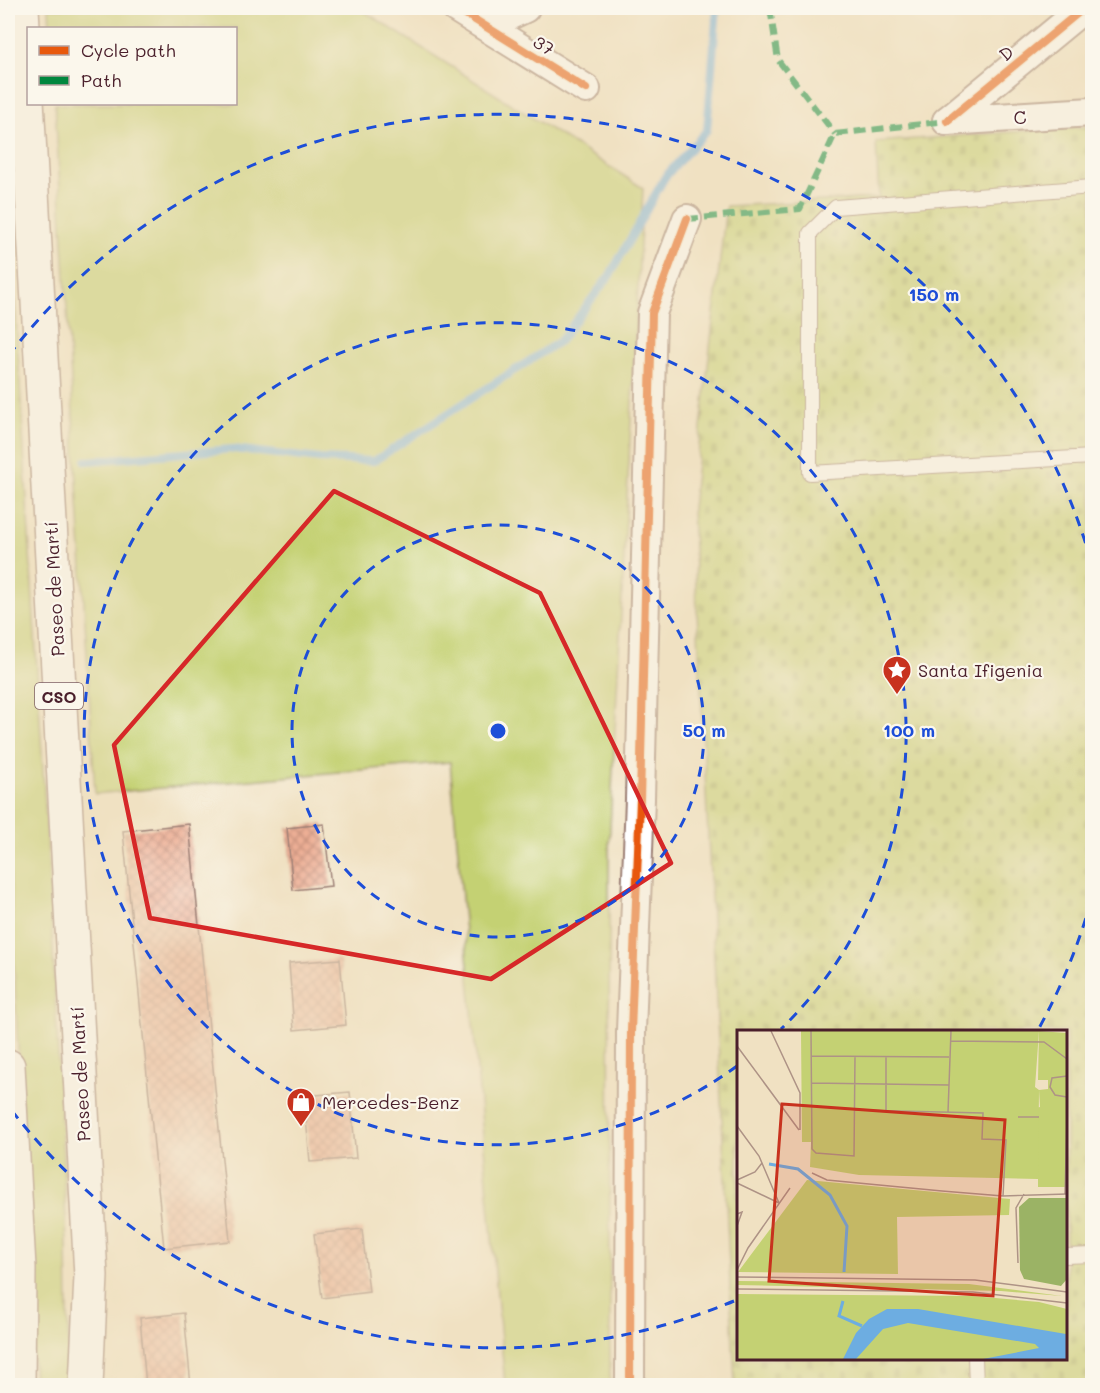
<svg xmlns="http://www.w3.org/2000/svg" width="1100" height="1393" viewBox="0 0 1100 1393" font-family="Mali,sans-serif">
	<defs>
		<pattern id="cemetery-stones" width="16" height="16" patternUnits="userSpaceOnUse" patternTransform="scale(1.5)"><rect width="16" height="16" fill="#c4d173"/><path d="M2 7V4a2 2 0 0 1 4 0v3zM10 15v-3a2 2 0 0 1 4 0v3z" fill="#aab364"/></pattern>
		<pattern id="building-cross-hatch" width="8" height="8" patternUnits="userSpaceOnUse" patternTransform="scale(1.5)"><rect width="8" height="8" fill="#edaf95"/><path d="M0 0l8 8M0 8l8-8" fill="none" stroke="#c28e7a"/></pattern>
	</defs>
	<rect width="100%" height="100%" fill="#fbf7ec"/>
	<filter id="ink" filterUnits="userSpaceOnUse"><feTurbulence type="fractalNoise" baseFrequency=".0167" numOctaves="2"/><feDisplacementMap in="SourceGraphic" scale="12" xChannelSelector="R" yChannelSelector="G"/><feConvolveMatrix kernelMatrix="1 2 1 2 8 2 1 2 1" color-interpolation-filters="sRGB"/></filter>
	<filter id="wash" filterUnits="userSpaceOnUse"><feTurbulence type="fractalNoise" baseFrequency=".008" numOctaves="4" result="noise"/><feDisplacementMap in="SourceGraphic" scale="24" xChannelSelector="R" yChannelSelector="G"/><feGaussianBlur stdDeviation="1.35" result="paint"/><feColorMatrix in="noise" values="0 0 0 0 0 0 0 0 0 0 0 0 0 0 0 0 0 1.4 0 .05"/><feComposite in="paint" operator="in"/></filter>
	<g filter="url(#wash)">
		<rect width="100%" height="100%" fill="#f0e1c2"/>
		<g fill="#c4d173" stroke="#87784f" stroke-width="1.5">
			<path d="M 49,8 L 359,8 L 643,188 L 609,847 L 610,1385 L 505,1385 L 450,762 L 95,794 L 55,104 L 236,104 L 236,28 L 50,28 Z"/>
			<path d="M 8,181 L 50,889 L 67,1243 L 69,1385 L 34,1385 L 8,839 Z"/>
		</g>
		<path fill="url(#cemetery-stones)" stroke="#87784f" stroke-width="1.5" fill-rule="evenodd" d="M 1092,126 L 1092,1385 L 735,1385 L 692,508 L 726,206 L 879,198 L 876,142 ZM 738,1032 L 1066,1032 L 1066,1358 L 738,1358 Z"/>
		<g fill="none" stroke-linecap="round" stroke-linejoin="round">
			<path stroke="#6dade1" stroke-width="8" d="M 86,461 L 233,449 L 320,459 L 374,461 L 560,341 L 610,275 L 665,177 L 707,130 L 717,8"/>
		</g>
		<g id="blocks">
			<g fill="url(#building-cross-hatch)">
				<path d="M 189,824 L 230,1241 L 164,1248 L 123,831 Z"/>
				<path d="M 324,824 L 331,886 L 293,890 L 287,828 Z"/>
				<path d="M 340,959 L 346,1025 L 294,1030 L 289,963 Z"/>
				<path d="M 350,1092 L 356,1158 L 310,1162 L 304,1096 Z"/>
				<path d="M 362,1229 L 369,1292 L 322,1298 L 314,1234 Z"/>
				<path d="M 184,1313 L 191,1386 L 146,1386 L 140,1318 Z"/>
			</g>
		</g>
	</g>
	<g filter="url(#ink)">
		<use href="#blocks" fill-opacity="0" stroke="#9d8076" stroke-width="1.5"/>
		<g fill="none" stroke-linecap="round" stroke-linejoin="round">
			<g stroke="#9d8076" stroke-width="16">
				<g id="service">
					<path d="M 1092,187 L 836,207 L 810,233 L 810,473 L 1092,457"/>
					<path d="M 1066,1256 L 1092,1255"/>
					<path d="M 975,1358 L 976,1386"/>
				</g>
			</g>
			<g stroke="#9d8076" stroke-width="32">
				<g id="minor">
					<path d="M 456,8 L 586,89"/>
					<path d="M 487,26 L 525,8"/>
					<path d="M 947,121 L 1084,8"/>
					<path d="M 947,121 L 1092,112"/>
					<path d="M 630,1386 L 631,1031 L 640,799 L 652,313 L 687,219"/>
				</g>
			</g>
			<g stroke="#9d8076" stroke-width="36">
				<g id="primary">
					<path d="M 22,8 L 91,1276 L 86,1386"/>
					<path d="M 8,1066 L 19,1268 L 18,1386"/>
				</g>
			</g>
			<use href="#service" stroke="#fff" stroke-width="14"/>
			<use href="#minor" stroke="#fff" stroke-width="28"/>
			<use href="#primary" stroke="#fff" stroke-width="33"/>
			<g stroke="#00873e" stroke-width="6" stroke-dasharray="12 6" stroke-linecap="butt">
				<path d="M 770,8 L 778,60 L 835,134"/>
				<path d="M 687,219 L 800,209 L 835,134 L 947,121"/>
			</g>
			<g stroke="#fbf7ec" stroke-width="11">
				<g id="cycleway">
					<path d="M 456,8 L 586,89"/>
					<path d="M 947,121 L 1084,8"/>
					<path d="M 630,1386 L 631,1031 L 640,799 L 652,313 L 687,219"/>
				</g>
			</g>
			<use href="#cycleway" stroke="#e8590c" stroke-width="8"/>
		</g>
	</g>
	<path d="M0 0H1100V1393H0ZM 334,491 L 540,593 L 671,863 L 491,979 L 150,918 L 114,745 Z" fill="#f0e1c2" fill-opacity=".55" fill-rule="evenodd"/>
	<path fill="none" stroke="#d62828" stroke-width="4.5" stroke-linejoin="round" d="M 334,491 L 540,593 L 671,863 L 491,979 L 150,918 L 114,745 Z"/>
	<g fill="none" stroke="#1d4ed8" stroke-width="3" stroke-dasharray="10 8">
		<circle cx="498" cy="731" r="206"/>
		<path d="M737 1066A411 411 0 1 1 781 1029"/>
		<path d="M1091 901A617 617 0 0 1 1038 1030M734 1301A617 617 0 0 1 9 1107M9 355A617 617 0 0 1 1091 561"/>
	</g>
	<defs>
		<g id="sight-pin" transform="scale(1.5)"><path d="M0 17L-7.5 6A9.5 9.5 0 1 1 7.5 6Z" fill="#c8321e" stroke="#fbf7ec"/><path d="M0-6L1.8-2.2L6-1.7L2.9 1.2L3.7 5.4L0 3.3L-3.7 5.4L-2.9 1.2L-6-1.7L-1.8-2.2Z" fill="#fff"/></g>
		<g id="shop-pin" transform="scale(1.5)"><path d="M0 17L-7.5 6A9.5 9.5 0 1 1 7.5 6Z" fill="#c8321e" stroke="#fbf7ec"/><path d="M-5-2.5h2.3a2.7 3.5 0 0 1 5.4 0H5L5.5 6h-11ZM-1.5-2.5h3a1.5 2.3 0 0 0-3 0Z" fill="#fff"/></g>
	</defs>
	<g fill-rule="evenodd">
		<use href="#sight-pin" x="897" y="670"/>
		<use href="#shop-pin" x="301" y="1102"/>
	</g>
	<g text-anchor="middle" dominant-baseline="central" stroke-width="4.5" stroke-linejoin="round" paint-order="stroke">
		<rect fill="#fbf7ec" stroke="#7f6065" stroke-width="1.5" x="35" y="683" width="48" height="26" rx="4.5"/>
		<g font-size="16" font-weight="bold" fill="#4a1f2b">
			<text x="59" y="696">CSO</text>
		</g>
		<g font-size="18" fill="#4a1f2b" stroke="#fbf7ec">
			<text transform="translate(544 45) rotate(32)">37</text>
			<text transform="translate(1006 53) rotate(-40)">D</text>
			<text transform="translate(1020 117) rotate(-4)">C</text>
			<text transform="translate(54 589) rotate(-93)">Paseo de Martí</text>
			<text transform="translate(80 1074) rotate(-93)">Paseo de Martí</text>
		</g>
		<g font-size="18" fill="#4a1f2b" stroke="#fbf7ec" text-anchor="start">
			<text x="918" y="670">Santa Ifigenia</text>
			<text x="322" y="1102">Mercedes-Benz</text>
		</g>
	</g>
	<g transform="translate(737 1030)">
		<rect width="330" height="330" fill="#f0e1c2"/>
		<path d="M 302,1 L 330,3 L 330,157 L 301,157 L 301,148 L 249,91 L 303,77 L 302,60 L 311,59 L 311,50 L 301,50 ZM 70,150 L 273,169 L 272,185 L 160,187 L 161,244 L 1,242 ZM 0,251 L 232,254 L 325,266 L 264,261 L 0,255 ZM 0,264 L 235,266 L 302,272 L 330,279 L 330,329 L 0,329 Z" fill="#c4d173"/>
		<path d="M 292,168 L 330,168 L 330,249 L 324,256 L 287,249 L 283,240 L 282,177 Z" fill="#9bb365"/>
		<path d="M 64,1 L 302,1 L 298,57 L 302,60 L 301,149 L 122,145 L 73,137 L 74,112 L 65,112 Z" fill="#c4d173"/>
		<path d="M 150,279 L 181,279 L 329,304 L 330,329 L 246,329 L 302,318 L 298,314 L 171,293 L 146,299 L 119,329 L 106,329 L 119,303 L 132,289 Z" fill="#6dade1"/>
		<path fill="none" stroke="#6dade1" stroke-width="3" d="M 32,134 L 61,139 L 93,165 L 110,196 L 107,242M 106,271 L 102,286 L 125,296"/>
		<path fill="none" stroke="#ae9386" stroke-width="1.5" d="M 34,1 L 63,63 L 63,100M 74,1 L 75,119 L 79,123 L 117,126 L 118,26M 213,11 L 307,12 L 330,29M 0,16 L 62,100M 74,26 L 212,27M 149,26 L 149,81M 330,46 L 315,48 L 313,57 L 318,65 L 330,67M 74,53 L 212,55M 118,80 L 246,83 L 245,109 L 269,110 L 266,166M 211,82 L 214,1M 281,87 L 302,87M 0,96 L 22,126 L 42,173M 75,143 L 90,150 L 205,161 L 266,166 L 330,164M 0,150 L 18,142 L 25,133M 0,153 L 42,173M 328,164 L 330,87M 0,184 L 5,182 L 0,196M 281,233 L 279,178 L 287,164M 0,240 L 11,218 L 53,158M 0,247 L 238,250 L 330,262M 0,259 L 236,262 L 330,273"/>
		<path fill="#c8321e" fill-opacity="0.15" stroke="#c8321e" stroke-width="3" d="M 45,74 L 268,90 L 256,266 L 32,251 Z"/>
		<rect width="330" height="330" fill="none" stroke="#4a1f2b" stroke-width="3"/>
	</g>
	<circle cx="498" cy="731" r="9" fill="#1d4ed8" stroke="#fbf7ec" stroke-width="3"/>
	<g font-size="18" text-anchor="middle" font-weight="bold" fill="#1d4ed8" stroke="#fbf7ec" stroke-width="4.5" stroke-linejoin="round" paint-order="stroke">
		<text x="934" y="301">150 m</text>
		<text x="704" y="737">50 m</text>
		<text x="909" y="737">100 m</text>
	</g>
	<rect width="1100" height="1393" fill="none" stroke="#fbf7ec" stroke-width="30"/>
	<rect x="27" y="27" width="210" height="78" fill="#fbf7ec" stroke="#b4a19f" stroke-width="1.5"/>
	<rect x="39" y="46" width="30" height="9" fill="#e8590c" stroke="#b4a19f" stroke-width="1.5"/>
	<text x="81" y="57" font-size="18" fill="#4a1f2b">Cycle path</text>
	<rect x="39" y="76" width="30" height="9" fill="#00873e" stroke="#b4a19f" stroke-width="1.5"/>
	<text x="81" y="87" font-size="18" fill="#4a1f2b">Path</text>
</svg>
